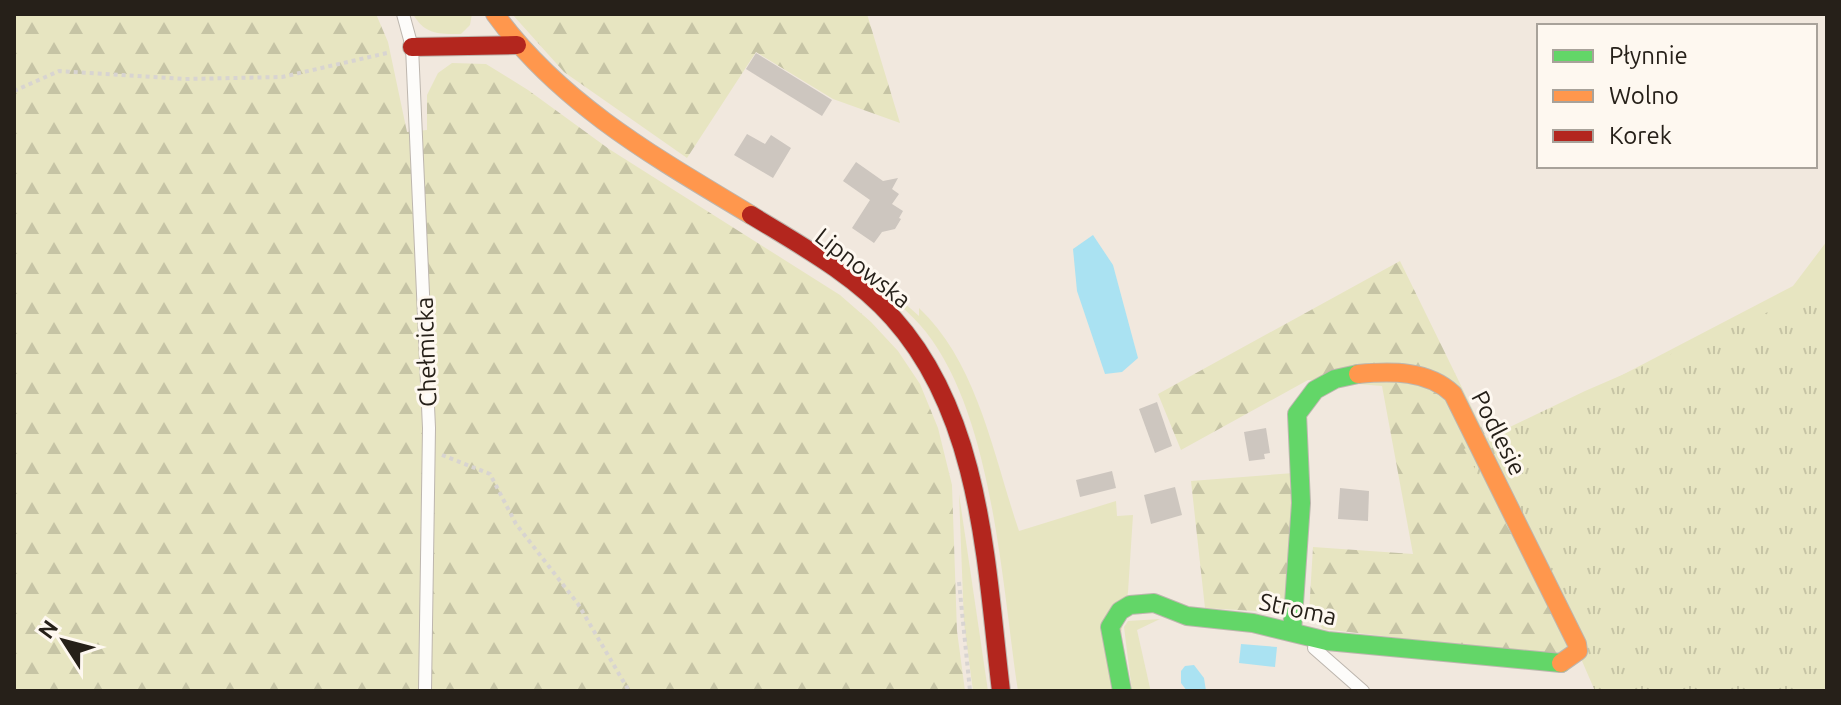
<svg xmlns="http://www.w3.org/2000/svg" width="1841" height="705" viewBox="0 0 1841 705" font-family="Ubuntu,sans-serif">
	<defs>
		<pattern id="forest-firs" width="22" height="20" patternUnits="userSpaceOnUse" patternTransform="scale(2)"><rect width="22" height="20" fill="#e7e5c1"/><path d="M5 1l3.5 6h-7zM16 11l3.5 6h-7z" fill="#c6c4a5"/></pattern>
		<pattern id="park-tufts" width="24" height="20" patternUnits="userSpaceOnUse" patternTransform="scale(2)"><rect width="24" height="20" fill="#e7e5c1"/><path d="M3 7l-1-3M5 7V3M7 7l1-3M15 17l-1-3M17 17v-4M19 17l1-3" fill="none" stroke="#c6c4a5"/></pattern>
	</defs>
	<rect width="100%" height="100%" fill="#f1e8de"/>
	<g fill="#e7e5c1">
		<path d="M 413,14 L 472,14 L 470,25 L 461,34 C 439,34 425,35 413,14 Z"/>
		<path d="M 1827,241 L 1827,281 L 1763,321 L 1605,384 L 1793,286 Z"/>
		<path d="M 875,277 L 919,316 L 919,308 C 978,363 994,458 1019,531 L 1116,501 L 1117,516 L 1133,515 L 1128,592 L 1112,691 L 1018,691 C 1002,585 993,417 926,332 C 911,313 890,297 872,281 Z"/>
		<path d="M 959,494 L 988,691 L 973,691 L 964,623 Z"/>
		<path d="M 1160,619 L 1137,630 L 1150,688 L 1150,691 L 1132,691 L 1124,627 L 1128,621 Z"/>
	</g>
	<g fill="url(#forest-firs)">
		<path d="M 14,14 L 376,14 L 388,42 L 407,132 L 427,130 L 427,95 L 438,73 L 452,63 L 486,64 L 528,90 L 609,149 L 840,295 L 871,322 L 898,351 L 920,384 L 938,428 L 952,485 L 957,631 L 965,691 L 14,691 Z"/>
		<path d="M 512,14 L 867,14 L 900,123 L 833,99 L 756,52 L 687,158 L 564,72 Z"/>
		<path d="M 1400,261 L 1596,661 L 1323,629 L 1309,613 L 1313,547 L 1413,554 L 1382,386 L 1308,380 L 1181,450 L 1158,394 Z"/>
		<path d="M 1294,473 L 1286,601 L 1273,612 L 1205,608 L 1191,481 Z"/>
	</g>
	<path fill="url(#park-tufts)" d="M 1827,266 L 1827,691 L 1595,691 L 1582,661 L 1464,449 L 1585,391 L 1775,309 Z"/>
	<g fill="#aae2f2">
		<path d="M 1093,235 L 1113,265 L 1138,358 L 1122,372 L 1105,374 L 1077,291 L 1073,249 Z"/>
		<path d="M 1241,644 L 1277,647 L 1275,667 L 1239,663 Z"/>
		<path d="M 1194,665 L 1204,678 L 1206,691 L 1187,691 L 1181,683 L 1181,671 L 1185,666 Z"/>
	</g>
	<g fill="#cdc6bf">
		<path d="M 756,53 L 832,100 L 822,116 L 746,69 Z"/>
		<path d="M 747,134 L 765,144 L 771,135 L 791,148 L 773,178 L 734,155 Z"/>
		<path d="M 856,162 L 883,181 L 898,178 L 892,189 L 899,194 L 892,204 L 903,211 L 899,218 L 901,219 L 895,229 L 882,232 L 874,243 L 852,228 L 870,200 L 843,181 Z"/>
		<path d="M 1157,402 L 1172,446 L 1155,453 L 1139,409 Z"/>
		<path d="M 1266,428 L 1270,453 L 1264,454 L 1265,459 L 1249,461 L 1244,432 Z"/>
		<path d="M 1112,471 L 1116,488 L 1080,497 L 1076,480 Z"/>
		<path d="M 1175,487 L 1182,515 L 1151,524 L 1144,495 Z"/>
		<path d="M 1340,488 L 1369,491 L 1368,521 L 1338,519 Z"/>
	</g>
	<g fill="none" stroke-linecap="round" stroke-linejoin="round">
		<g stroke="#bdb6ae" stroke-width="14">
			<g id="lane">
				<path d="M 403,14 L 412,47 L 429,428 L 425,691"/>
				<path d="M 1314,648 L 1363,691"/>
			</g>
		</g>
		<g stroke="#bdb6ae" stroke-width="20">
			<g id="fast">
				<path d="M 1292,632 L 1301,503 L 1297,414 L 1315,390 L 1335,379 L 1358,374"/>
				<path d="M 1122,691 L 1110,627 L 1120,611 L 1130,605 L 1154,603 L 1187,616 L 1253,623 L 1327,641 L 1561,663"/>
			</g>
		</g>
		<g stroke="#bdb6ae" stroke-width="20">
			<g id="slow">
				<path d="M 495,14 C 560,104 658,159 751,215"/>
				<path d="M 1358,374 C 1391,371 1428,370 1453,394 L 1577,644 L 1578,651 L 1561,663"/>
			</g>
		</g>
		<g stroke="#bdb6ae" stroke-width="20">
			<g id="jam">
				<path d="M 412,47 L 517,45"/>
				<path d="M 751,215 C 800,245 855,275 893,318 C 982,417 986,566 1001,691"/>
			</g>
		</g>
		<g stroke="#d8d4d1" stroke-width="4" stroke-dasharray="4 4" stroke-linecap="butt">
			<path d="M 14,91 L 59,71 L 184,79 L 282,77 L 387,53"/>
			<path d="M 442,455 L 490,474 L 516,524 L 578,604 L 629,691"/>
			<path d="M 959,582 L 970,691"/>
		</g>
		<use href="#lane" stroke="#fdfcfa" stroke-width="12"/>
		<use href="#fast" stroke="#63d668" stroke-width="18"/>
		<use href="#slow" stroke="#ff974d" stroke-width="18"/>
		<use href="#jam" stroke="#b3261e" stroke-width="18"/>
	</g>
	<g text-anchor="middle" dominant-baseline="central" stroke-width="6" stroke-linejoin="round" paint-order="stroke">
		<g font-size="24" fill="#262019" stroke="#fef8f0">
			<text transform="translate(863 268) rotate(38)">Lipnowska</text>
			<text transform="translate(426 352) rotate(-92)">Chełmicka</text>
			<text transform="translate(1499 433) rotate(63)">Podlesie</text>
			<text transform="translate(1298 609) rotate(12)">Stroma</text>
		</g>
	</g>
	<rect width="1841" height="705" fill="none" stroke="#262019" stroke-width="32"/>
	<rect x="1537" y="24" width="280" height="144" fill="#fef8f0" stroke="#a8a29a" stroke-width="2"/>
	<rect x="1553" y="50" width="40" height="12" fill="#63d668" stroke="#a8a29a" stroke-width="2"/>
	<text x="1609" y="64" font-size="24" fill="#262019">Płynnie</text>
	<rect x="1553" y="90" width="40" height="12" fill="#ff974d" stroke="#a8a29a" stroke-width="2"/>
	<text x="1609" y="104" font-size="24" fill="#262019">Wolno</text>
	<rect x="1553" y="130" width="40" height="12" fill="#b3261e" stroke="#a8a29a" stroke-width="2"/>
	<text x="1609" y="144" font-size="24" fill="#262019">Korek</text>
	<g transform="translate(64 641) rotate(306)" stroke="#fef8f0" stroke-width="6" paint-order="stroke">
	<path d="M0-6L14 30L0 20L-14 30Z" fill="#262019"/>
	<text y="-12" font-size="22" font-weight="bold" text-anchor="middle" fill="#262019">N</text>
	</g>
</svg>
